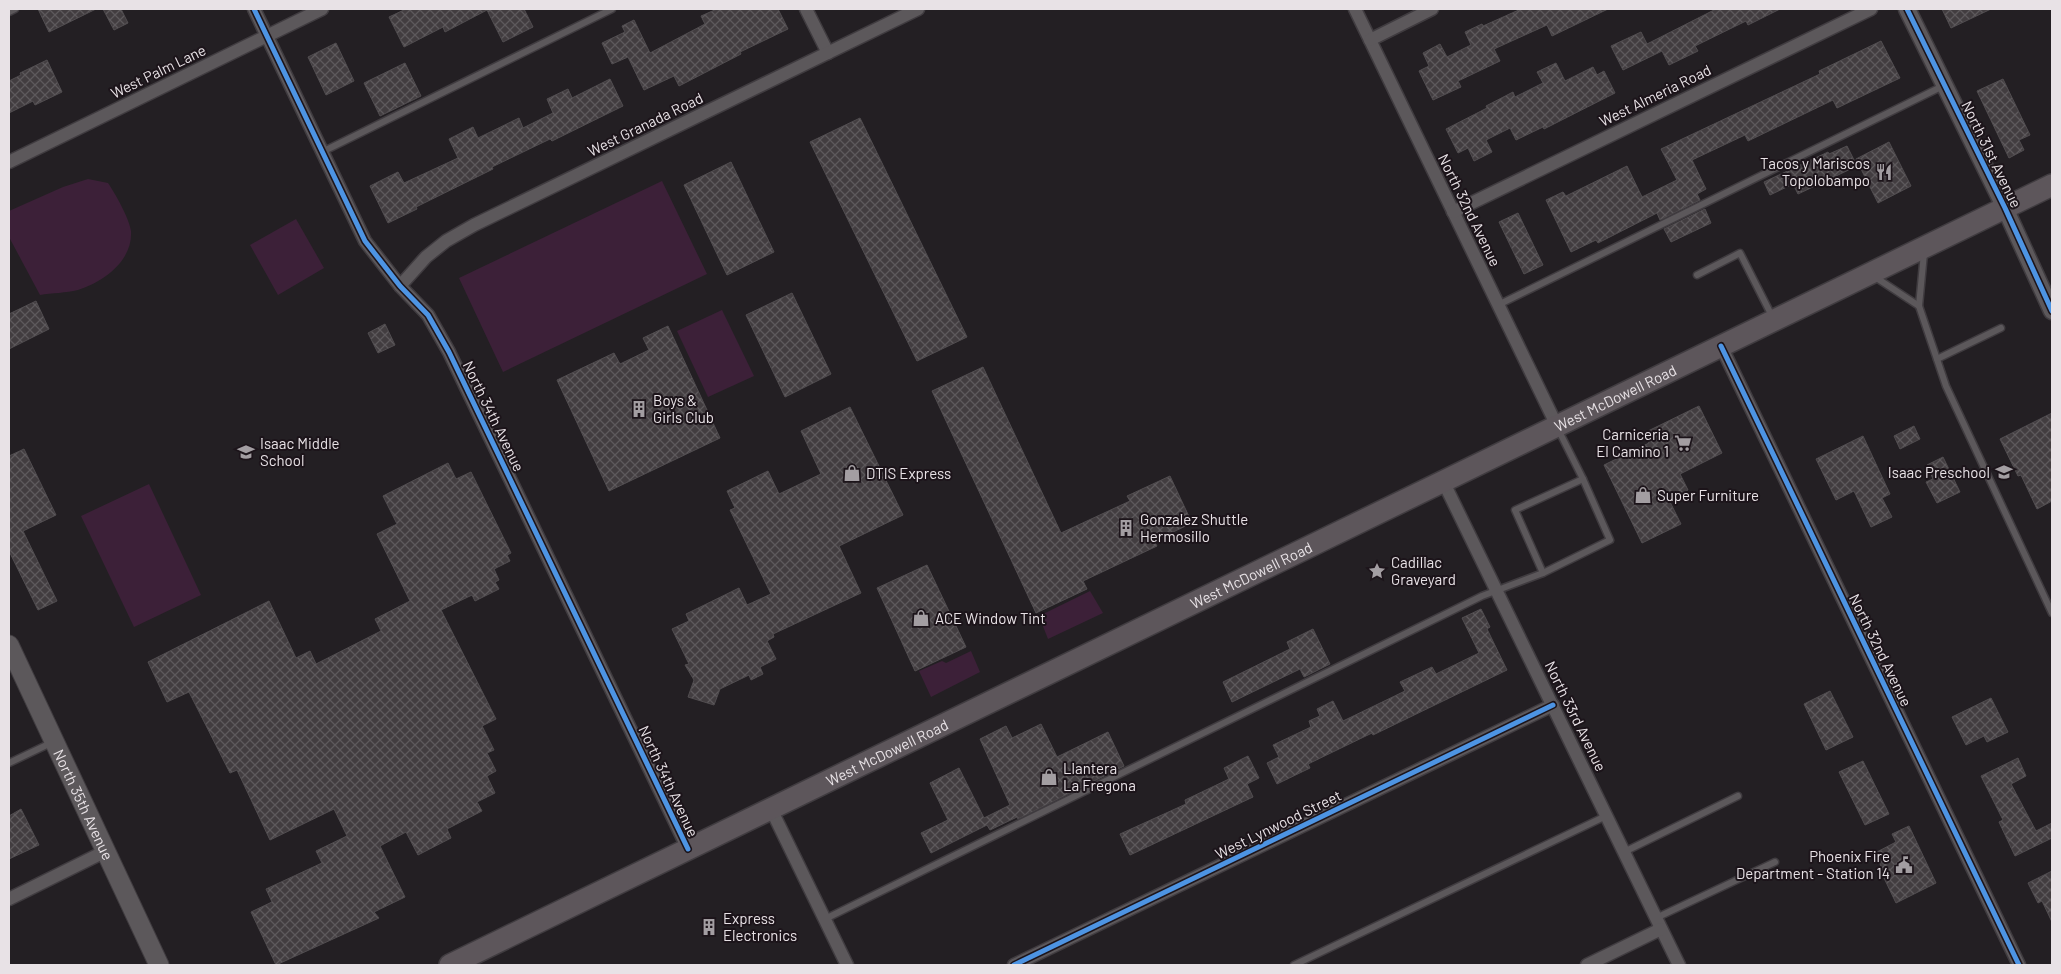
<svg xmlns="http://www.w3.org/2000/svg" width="2061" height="974" viewBox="0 0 2061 974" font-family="Barlow,sans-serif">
	<defs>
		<pattern id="building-cross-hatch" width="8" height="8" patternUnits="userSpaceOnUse" patternTransform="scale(1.25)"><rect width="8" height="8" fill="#423d40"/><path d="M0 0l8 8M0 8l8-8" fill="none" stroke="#5d595c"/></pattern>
	</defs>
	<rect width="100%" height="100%" fill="#231f23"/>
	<g fill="#3c2038">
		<path d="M 88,179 L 108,183 C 116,195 129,218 131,231 C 133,261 103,282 78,290 C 66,293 52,293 40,295 L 9,237 L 9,211 L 63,187 Z"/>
		<path d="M 662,181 L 707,274 L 503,372 L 459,278 Z"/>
		<path d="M 296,219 L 324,268 L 278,295 L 250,245 Z"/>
		<path d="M 722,310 L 754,376 L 708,397 L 677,331 Z"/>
		<path d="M 149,484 L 201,595 L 134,627 L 81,516 Z"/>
		<path d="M 1090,591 L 1103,613 L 1048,639 L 1039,616 Z"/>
		<path d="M 971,651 L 980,672 L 931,697 L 919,671 L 942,661 L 946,663 Z"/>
	</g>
	<g fill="url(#building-cross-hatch)" stroke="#514d50">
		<path d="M 38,9 L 96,9 L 49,32 Z"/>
		<path d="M 103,9 L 121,9 L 128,23 L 114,30 Z"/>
		<path d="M 406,9 L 524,9 L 533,27 L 503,42 L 487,10 L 445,32 L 443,27 L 404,47 L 389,17 Z"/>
		<path d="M 717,9 L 778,9 L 788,29 L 740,52 L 741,54 L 679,86 L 674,76 L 644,90 L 628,57 L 612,64 L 602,43 L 625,32 L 622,26 L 634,20 L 650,53 L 705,24 L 701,16 Z"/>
		<path d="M 1521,9 L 1608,9 L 1552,36 L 1547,25 L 1494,49 L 1500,61 L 1458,81 L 1461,87 L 1433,100 L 1419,71 L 1429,66 L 1423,53 L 1440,44 L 1447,57 L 1471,45 L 1465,32 L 1482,24 L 1483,26 Z"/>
		<path d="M 1716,9 L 1780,9 L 1748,25 L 1746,21 L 1695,46 L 1698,51 L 1669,65 L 1662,51 L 1623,70 L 1611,46 L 1641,32 L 1647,44 Z"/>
		<path d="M 1942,9 L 1991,9 L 1951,28 Z"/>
		<path d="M 1881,41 L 1900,78 L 1837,108 L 1833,100 L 1748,141 L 1745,135 L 1692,160 L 1706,189 L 1697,194 L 1700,200 L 1660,220 L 1657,213 L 1598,243 L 1596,240 L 1571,252 L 1546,200 L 1563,192 L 1566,196 L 1627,166 L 1642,197 L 1677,180 L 1661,149 L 1820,74 L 1819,71 Z"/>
		<path d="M 336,43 L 354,81 L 326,95 L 308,57 Z"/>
		<path d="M 47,60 L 62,92 L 35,105 L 33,101 L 9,113 L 9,81 L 21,75 L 20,73 Z"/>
		<path d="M 405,63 L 421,96 L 380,116 L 364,83 Z"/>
		<path d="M 1556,63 L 1565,81 L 1593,67 L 1597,75 L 1604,71 L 1615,93 L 1544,129 L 1543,127 L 1516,140 L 1510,128 L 1486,140 L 1492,152 L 1474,161 L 1468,148 L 1458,153 L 1446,129 L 1487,108 L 1486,106 L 1513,92 L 1515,97 L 1543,83 L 1537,72 Z"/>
		<path d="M 610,79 L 623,106 L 552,141 L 550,139 L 492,167 L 493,169 L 416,207 L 417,209 L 388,223 L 370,186 L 398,172 L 404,183 L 458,158 L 449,139 L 473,127 L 478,138 L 519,118 L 523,128 L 553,113 L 547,99 L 568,89 L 572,98 Z"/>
		<path d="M 2003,79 L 2030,135 L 2019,140 L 2024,150 L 2009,158 L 1977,91 Z"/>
		<path d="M 860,118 L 967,337 L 917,361 L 810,142 Z"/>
		<path d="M 1889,142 L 1911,186 L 1878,203 L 1856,159 Z"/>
		<path d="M 1847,146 L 1857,166 L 1798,194 L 1793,184 L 1770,195 L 1764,182 L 1828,152 L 1829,154 Z"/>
		<path d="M 731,162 L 774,252 L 727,275 L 684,185 Z"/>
		<path d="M 1705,209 L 1711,223 L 1671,242 L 1664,229 Z"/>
		<path d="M 1518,213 L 1543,265 L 1524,274 L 1499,222 Z"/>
		<path d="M 792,293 L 831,374 L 785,397 L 746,315 Z"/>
		<path d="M 36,301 L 49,329 L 9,349 L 9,314 Z"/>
		<path d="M 385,324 L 395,345 L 378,353 L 368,333 Z"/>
		<path d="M 668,326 L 720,438 L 609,491 L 557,380 L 614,353 L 620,364 L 649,350 L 643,338 Z"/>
		<path d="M 983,367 L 1061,533 L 1130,501 L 1127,496 L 1170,476 L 1192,523 L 1154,541 L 1157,546 L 1083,581 L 1087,589 L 1036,613 L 932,391 Z"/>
		<path d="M 1699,406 L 1722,453 L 1680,474 L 1688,490 L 1669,500 L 1681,524 L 1642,543 L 1604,465 L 1649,443 L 1644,433 Z"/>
		<path d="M 850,407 L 903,515 L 839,546 L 861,593 L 773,634 L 774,637 L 767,641 L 776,659 L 760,667 L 763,674 L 751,680 L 749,675 L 720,689 L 714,705 L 688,697 L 694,680 L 685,665 L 689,664 L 672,629 L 689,621 L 686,614 L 739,588 L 747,605 L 771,594 L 730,510 L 735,508 L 727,491 L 768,471 L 779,494 L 821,474 L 801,431 Z"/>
		<path d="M 2052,413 L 2052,501 L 2037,509 L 2021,475 L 2018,476 L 2000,439 Z"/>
		<path d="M 1914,426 L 1920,439 L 1900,449 L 1894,436 Z"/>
		<path d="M 1863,436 L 1890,494 L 1882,498 L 1892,517 L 1871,527 L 1854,491 L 1836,500 L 1816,459 Z"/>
		<path d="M 24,449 L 56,515 L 23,531 L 57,601 L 38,610 L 9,551 L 9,456 Z"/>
		<path d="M 1943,457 L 1960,492 L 1937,503 L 1926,482 L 1933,479 L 1927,465 Z"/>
		<path d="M 448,463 L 456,479 L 471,472 L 511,553 L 507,555 L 510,561 L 494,569 L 499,580 L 495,582 L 499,589 L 475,601 L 472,595 L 441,610 L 496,719 L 482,726 L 494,750 L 487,753 L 496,771 L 487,776 L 495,793 L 477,802 L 482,811 L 447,829 L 451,838 L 418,855 L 406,832 L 380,846 L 405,897 L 374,912 L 379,918 L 276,965 L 251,912 L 272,902 L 266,889 L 322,863 L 316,851 L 347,836 L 334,809 L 270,840 L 237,770 L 230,773 L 189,692 L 167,702 L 148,662 L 269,601 L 296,658 L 310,651 L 316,664 L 381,631 L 375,619 L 410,601 L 377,534 L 397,524 L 383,496 Z"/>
		<path d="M 927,565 L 966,647 L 915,671 L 877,588 Z"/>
		<path d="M 1481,609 L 1490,627 L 1487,629 L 1507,670 L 1373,735 L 1372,733 L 1308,764 L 1310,768 L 1277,784 L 1267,763 L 1279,757 L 1273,745 L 1311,727 L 1309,721 L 1320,716 L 1317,709 L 1333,701 L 1343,721 L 1405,691 L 1400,682 L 1432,667 L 1436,674 L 1479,653 L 1462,618 Z"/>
		<path d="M 1313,629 L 1330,664 L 1304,677 L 1300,669 L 1232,702 L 1223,682 L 1290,649 L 1287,642 Z"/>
		<path d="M 1830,691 L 1853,737 L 1826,750 L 1804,704 Z"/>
		<path d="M 1991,698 L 2008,732 L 1987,742 L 1984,736 L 1966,745 L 1952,717 Z"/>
		<path d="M 1041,724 L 1057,757 L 1108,732 L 1124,766 L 1018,819 L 1017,817 L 990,830 L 987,825 L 931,853 L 921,833 L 948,820 L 930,783 L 959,768 L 984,818 L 1010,805 L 980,739 L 1006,726 L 1012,738 Z"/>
		<path d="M 1248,756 L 1259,778 L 1247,784 L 1253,797 L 1130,855 L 1120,834 L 1186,804 L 1185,800 L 1229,779 L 1224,768 Z"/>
		<path d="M 2018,758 L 2026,776 L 2011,784 L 2036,831 L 2052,823 L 2052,838 L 2015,856 L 1999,822 L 2003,820 L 1981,776 Z"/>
		<path d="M 1863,761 L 1889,814 L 1865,825 L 1839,772 Z"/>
		<path d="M 21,809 L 39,845 L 9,859 L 9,816 Z"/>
		<path d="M 1909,826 L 1936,883 L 1896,903 L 1884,878 L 1886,877 L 1875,853 L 1896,842 L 1892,834 Z"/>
		<path d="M 2052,871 L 2052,922 L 2042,901 L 2038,903 L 2028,883 Z"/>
	</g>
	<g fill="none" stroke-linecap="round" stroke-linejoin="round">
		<g stroke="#403c40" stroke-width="9">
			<g id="service">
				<path d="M 9,12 L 15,9"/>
				<path d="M 322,152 L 612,9"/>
				<path d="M 1924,253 L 1919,306 L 1946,386 L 2052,613"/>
				<path d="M 1697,275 L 1740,253 L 1773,318"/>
				<path d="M 1875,277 L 1919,306"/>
				<path d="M 1498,305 L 1943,86"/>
				<path d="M 1937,359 L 2001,328"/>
				<path d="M 1543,573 L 1610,540 L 1583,479"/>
				<path d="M 9,763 L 53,742"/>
				<path d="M 1624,852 L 1738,796"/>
				<path d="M 1656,918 L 1775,862"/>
				<path d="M 825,919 L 1482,596 L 1543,573 L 1515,510 L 1583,479 L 1558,429"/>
				<path d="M 1294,965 L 1606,816"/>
			</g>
		</g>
		<g stroke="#403c40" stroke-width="15">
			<g id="minor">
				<path d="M 254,9 L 365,241 L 400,286 L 428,315 L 449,352 L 688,849"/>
				<path d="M 806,9 L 828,53"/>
				<path d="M 1355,9 L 1557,426"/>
				<path d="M 1370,40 L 1432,9"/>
				<path d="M 9,162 L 322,9"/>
				<path d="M 1453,212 L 1871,9"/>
				<path d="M 400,286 L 426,257 L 446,241 L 474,225 L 918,9"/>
				<path d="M 1721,346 L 2019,965"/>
				<path d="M 1443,481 L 1679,965"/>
				<path d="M 771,809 L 847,965"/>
				<path d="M 9,899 L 106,851"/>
				<path d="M 1014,965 L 1553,705"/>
				<path d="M 1587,965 L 1661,929"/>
			</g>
		</g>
		<g stroke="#403c40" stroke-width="19">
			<path id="tertiary" d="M 1907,9 L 2005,208 L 2052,311"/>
		</g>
		<g stroke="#403c40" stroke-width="21">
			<g id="secondary">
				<path id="s1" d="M 9,645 L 159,965"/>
			</g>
		</g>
		<g stroke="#403c40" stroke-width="24">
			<g id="primary">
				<path id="s2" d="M 450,965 L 2052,185"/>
			</g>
		</g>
		<use href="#service" stroke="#5c585b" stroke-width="6"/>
		<use href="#minor" stroke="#5c585b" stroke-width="12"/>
		<use href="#tertiary" stroke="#5c585b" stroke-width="16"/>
		<use href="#secondary" stroke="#5c585b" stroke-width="19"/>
		<use href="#primary" stroke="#5d565b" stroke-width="21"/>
		<g stroke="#1c141a" stroke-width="8">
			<g id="cycleway">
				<path d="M 254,9 L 365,241 L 400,286 L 428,315 L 449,352 L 688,849"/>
				<path d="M 1907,9 L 2005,208 L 2052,311"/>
				<path d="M 1721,346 L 2019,965"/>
				<path d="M 1014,965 L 1553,705"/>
			</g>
		</g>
		<use href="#cycleway" stroke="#4d94e3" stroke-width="5"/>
	</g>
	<defs>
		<g id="restaurant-bare" transform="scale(1.35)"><path d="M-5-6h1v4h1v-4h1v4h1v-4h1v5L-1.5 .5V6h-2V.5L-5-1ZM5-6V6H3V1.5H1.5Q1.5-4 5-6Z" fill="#a39ea2" stroke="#1c141a" stroke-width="2.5" paint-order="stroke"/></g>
		<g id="building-bare" transform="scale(1.35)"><path d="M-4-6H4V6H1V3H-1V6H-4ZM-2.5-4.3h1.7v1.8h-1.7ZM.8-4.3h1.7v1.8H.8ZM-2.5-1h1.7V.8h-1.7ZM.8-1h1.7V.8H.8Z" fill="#a39ea2" stroke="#1c141a" stroke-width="2.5" paint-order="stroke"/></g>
		<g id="supermarket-bare" transform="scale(1.35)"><path d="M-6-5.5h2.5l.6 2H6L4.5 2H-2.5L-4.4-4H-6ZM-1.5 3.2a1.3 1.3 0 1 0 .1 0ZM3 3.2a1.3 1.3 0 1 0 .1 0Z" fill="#a39ea2" stroke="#1c141a" stroke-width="2.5" paint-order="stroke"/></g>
		<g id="school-bare" transform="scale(1.35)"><path d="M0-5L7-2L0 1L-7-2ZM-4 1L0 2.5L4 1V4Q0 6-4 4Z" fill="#a39ea2" stroke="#1c141a" stroke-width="2.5" paint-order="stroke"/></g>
		<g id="shop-bare" transform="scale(1.35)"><path d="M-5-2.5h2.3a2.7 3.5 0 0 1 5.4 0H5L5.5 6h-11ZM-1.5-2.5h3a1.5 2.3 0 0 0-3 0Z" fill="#a39ea2" stroke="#1c141a" stroke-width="2.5" paint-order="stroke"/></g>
		<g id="sight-bare" transform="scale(1.35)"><path d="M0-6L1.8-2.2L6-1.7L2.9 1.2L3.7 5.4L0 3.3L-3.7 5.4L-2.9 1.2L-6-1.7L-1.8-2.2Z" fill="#a39ea2" stroke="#1c141a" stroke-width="2.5" paint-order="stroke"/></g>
		<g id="civic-bare" transform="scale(1.35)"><path d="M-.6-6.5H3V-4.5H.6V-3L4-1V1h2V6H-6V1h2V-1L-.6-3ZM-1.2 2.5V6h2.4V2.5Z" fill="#a39ea2" stroke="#1c141a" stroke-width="2.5" paint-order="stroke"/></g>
	</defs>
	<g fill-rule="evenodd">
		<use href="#restaurant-bare" x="1884" y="172"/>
		<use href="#building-bare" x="639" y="409"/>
		<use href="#supermarket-bare" x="1683" y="443"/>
		<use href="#school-bare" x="246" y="452"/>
		<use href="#school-bare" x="2004" y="472"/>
		<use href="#shop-bare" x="852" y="473"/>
		<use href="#shop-bare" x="1643" y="495"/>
		<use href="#building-bare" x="1126" y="528"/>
		<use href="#sight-bare" x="1377" y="571"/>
		<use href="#shop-bare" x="921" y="618"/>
		<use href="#shop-bare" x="1049" y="777"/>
		<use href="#civic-bare" x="1904" y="865"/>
		<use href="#building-bare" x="709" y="927"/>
	</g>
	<g text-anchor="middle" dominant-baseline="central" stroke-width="4" stroke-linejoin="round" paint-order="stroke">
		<g font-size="15" fill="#e8e2e6" stroke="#1c141a">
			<text transform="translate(158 71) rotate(-26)">West Palm Lane</text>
			<text transform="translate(1655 95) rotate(-26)">West Almeria Road</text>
			<text transform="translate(645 124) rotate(-26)">West Granada Road</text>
			<text transform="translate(1992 154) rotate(64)">North 31st Avenue</text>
			<text transform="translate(1470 210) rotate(64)">North 32nd Avenue</text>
			<text stroke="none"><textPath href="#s2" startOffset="1296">West McDowell Road</textPath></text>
			<text transform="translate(494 416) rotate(64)">North 34th Avenue</text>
			<text stroke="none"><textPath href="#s2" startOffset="891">West McDowell Road</textPath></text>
			<text transform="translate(1881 650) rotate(64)">North 32nd Avenue</text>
			<text transform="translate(1576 716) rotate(64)">North 33rd Avenue</text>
			<text stroke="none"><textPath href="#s2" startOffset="486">West McDowell Road</textPath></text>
			<text transform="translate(669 781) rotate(65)">North 34th Avenue</text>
			<text stroke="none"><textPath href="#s1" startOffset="176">North 35th Avenue</textPath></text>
			<text transform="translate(1278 824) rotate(-26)">West Lynwood Street</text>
		</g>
		<g font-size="15" fill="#e8e2e6" stroke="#1c141a" text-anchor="start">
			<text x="1870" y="163" text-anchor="end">Tacos y Mariscos<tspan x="1870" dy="17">Topolobampo</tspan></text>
			<text x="653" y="400">Boys &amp;<tspan x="653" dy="17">Girls Club</tspan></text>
			<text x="1669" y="434" text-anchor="end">Carniceria<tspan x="1669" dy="17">El Camino 1</tspan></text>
			<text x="260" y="443">Isaac Middle<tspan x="260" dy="17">School</tspan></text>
			<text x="1990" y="472" text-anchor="end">Isaac Preschool</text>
			<text x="866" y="473">DTIS Express</text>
			<text x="1657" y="495">Super Furniture</text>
			<text x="1140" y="519">Gonzalez Shuttle<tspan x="1140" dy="17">Hermosillo</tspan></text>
			<text x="1391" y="562">Cadillac<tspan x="1391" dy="17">Graveyard</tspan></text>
			<text x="935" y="618">ACE Window Tint</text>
			<text x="1063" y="768">Llantera<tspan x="1063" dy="17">La Fregona</tspan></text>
			<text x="1890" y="856" text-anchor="end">Phoenix Fire<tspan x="1890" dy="17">Department - Station 14</tspan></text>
			<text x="723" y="918">Express<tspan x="723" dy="17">Electronics</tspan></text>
		</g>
	</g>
	<rect width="2061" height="974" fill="none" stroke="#e8e2e6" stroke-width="20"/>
</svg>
